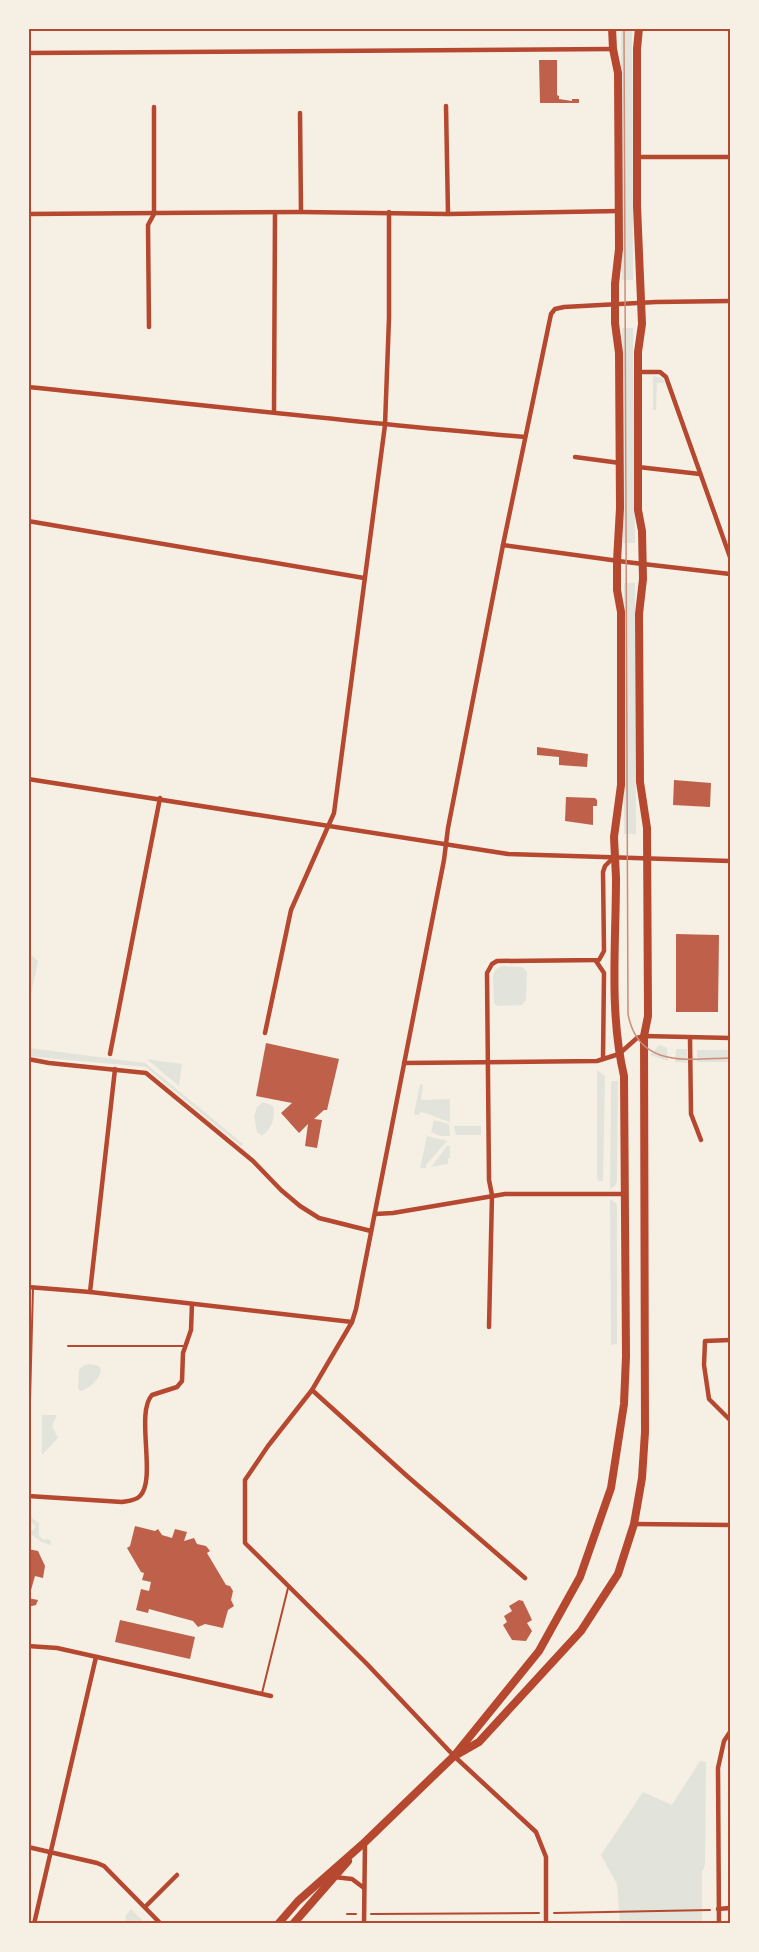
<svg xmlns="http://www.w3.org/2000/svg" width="759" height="1952" viewBox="0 0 759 1952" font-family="Karla,sans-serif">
	<rect width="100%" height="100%" fill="#f6efe4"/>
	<g fill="#e2e4dc">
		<path d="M 621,29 L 632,29 L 633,280 L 622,280 Z"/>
		<path d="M 622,328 L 633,328 L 635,543 L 623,543 Z"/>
		<path d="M 653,376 L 662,378 L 665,383 L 657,383 L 656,410 L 653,410 Z"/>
		<path d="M 624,583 L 635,583 L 636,834 L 624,834 Z"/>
		<path d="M 29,953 L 38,961 L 29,1004 Z"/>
		<path d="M 501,966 L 522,967 L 527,972 L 526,1000 L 522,1005 L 498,1006 L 494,1003 L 493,976 L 495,970 Z"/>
		<path d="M 659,1045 L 667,1048 L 668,1061 L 650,1055 Z"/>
		<path d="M 29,1048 L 145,1063 L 243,1144 L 241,1146 L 146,1067 L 35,1057 L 29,1055 Z"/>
		<path d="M 676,1049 L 687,1049 L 688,1063 L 675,1062 Z"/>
		<rect x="697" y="1050" width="33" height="12"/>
		<path d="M 146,1059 L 182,1064 L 179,1086 L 149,1061 Z"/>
		<path d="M 597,1070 L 605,1076 L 603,1181 L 598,1181 L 597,1177 Z"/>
		<path d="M 611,1081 L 618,1081 L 617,1181 L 615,1186 L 610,1189 Z"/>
		<path d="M 420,1084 L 423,1085 L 421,1100 L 450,1099 L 450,1122 C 439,1119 431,1114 420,1112 L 419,1115 L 414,1114 Z"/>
		<path d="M 263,1102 L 273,1106 C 276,1117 272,1128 262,1136 L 257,1132 L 254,1116 L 257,1107 Z"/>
		<path d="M 434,1120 L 449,1124 L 450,1136 L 440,1136 L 431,1132 Z"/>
		<path d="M 454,1126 L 481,1126 L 481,1135 L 456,1135 Z"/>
		<path d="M 427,1136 L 447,1141 L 426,1165 L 426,1168 L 420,1168 Z"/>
		<path d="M 447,1146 L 450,1146 L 450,1158 L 448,1158 L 448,1164 L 431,1167 Z"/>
		<path d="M 610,1199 L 617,1204 L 617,1344 L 611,1345 Z"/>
		<path d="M 90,1364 L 99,1366 L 101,1370 C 100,1379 88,1390 80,1391 L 78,1388 L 79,1370 L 84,1365 Z"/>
		<path d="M 42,1415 L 57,1415 L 52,1426 L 58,1438 L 42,1455 Z"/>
		<path d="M 28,1511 L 33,1519 L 39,1523 L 39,1536 L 44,1540 L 49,1539 L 51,1542 L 50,1545 L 42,1542 L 29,1533 L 36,1527 L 29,1520 Z"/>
		<path d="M 700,1761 L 706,1762 L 705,1865 L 702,1872 L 702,1923 L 620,1923 L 617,1884 L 601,1855 L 643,1792 L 672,1805 Z"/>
		<path d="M 131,1909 L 145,1923 L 125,1923 L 126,1915 Z"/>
	</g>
	<g fill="#bf614a">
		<path d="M 539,60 L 557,60 L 557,95 L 559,96 L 559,99 L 572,101 L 572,99 L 579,99 L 579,103 L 540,103 Z"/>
		<path d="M 537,747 L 588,754 L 587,767 L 559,765 L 559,757 L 537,755 Z"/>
		<path d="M 674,780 L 711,783 L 710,807 L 673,805 Z"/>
		<path d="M 566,797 L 595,798 L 597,800 L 597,806 L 593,806 L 593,825 L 565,821 Z"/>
		<path d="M 676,934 L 719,935 L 718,1012 L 676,1012 Z"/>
		<path d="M 266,1043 L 339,1059 L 327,1110 L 324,1110 L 314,1119 L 322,1120 L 317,1148 L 305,1146 L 308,1124 L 299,1133 L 281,1113 L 292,1103 L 256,1096 Z"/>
		<path d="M 135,1526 L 155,1531 L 158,1529 L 162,1535 L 172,1538 L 175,1529 L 187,1532 L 184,1541 L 194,1538 L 197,1544 L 206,1546 L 210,1551 L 207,1553 L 226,1585 L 230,1586 L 233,1591 L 231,1600 L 234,1606 L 228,1610 L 223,1628 L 205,1624 L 198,1627 L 193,1621 L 149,1609 L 148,1613 L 136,1610 L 141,1589 L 149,1591 L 151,1582 L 142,1580 L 144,1573 L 141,1572 L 127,1548 L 130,1546 Z"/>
		<path d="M 28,1549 L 38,1551 L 45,1566 L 43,1578 L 35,1576 L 29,1597 Z"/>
		<path d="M 28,1598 L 38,1600 L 36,1605 L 28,1607 Z"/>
		<path d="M 519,1600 L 523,1601 L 532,1620 L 527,1623 L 532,1631 L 526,1641 L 512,1640 L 503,1625 L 507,1622 L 504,1616 L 512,1611 L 509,1606 Z"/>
		<path d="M 120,1620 L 195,1637 L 190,1659 L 115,1642 Z"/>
	</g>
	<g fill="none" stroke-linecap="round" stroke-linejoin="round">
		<g stroke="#b5482f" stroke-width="2">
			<path d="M 554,1913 L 710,1910"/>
			<path d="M 347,1914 L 356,1914"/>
			<path d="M 371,1914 L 539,1913"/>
		</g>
		<g stroke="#b5482f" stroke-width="2">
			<path d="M 68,1346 L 185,1346"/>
			<path d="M 30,1401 L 33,1287"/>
			<path d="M 262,1693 L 288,1588"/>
		</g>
		<g stroke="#b5482f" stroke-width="4.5">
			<path d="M 28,53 L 613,49"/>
			<path d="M 446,106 L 448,214"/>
			<path d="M 300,113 L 301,212"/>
			<path d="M 637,157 L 730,157"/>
			<path d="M 28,214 L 301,212 L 448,214 L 619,211"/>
			<path d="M 149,327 L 148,225 L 154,214 L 154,107"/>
			<path d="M 638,372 L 660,372 L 666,377 L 730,557"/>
			<path d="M 28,387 C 194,404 359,423 525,437"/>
			<path d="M 274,411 L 275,213"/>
			<path d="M 575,457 L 620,463"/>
			<path d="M 638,467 L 700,474"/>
			<path d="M 28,521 L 364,578"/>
			<path d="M 503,545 L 626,562 L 730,574"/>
			<path d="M 28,779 L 508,854 L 730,861"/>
			<path d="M 596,961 L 604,973 L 603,1059"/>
			<path d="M 265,1033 L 291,910 L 334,813 L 385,425 L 389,318 L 389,212"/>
			<path d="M 690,1038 L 691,1114 L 701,1140"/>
			<path d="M 110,1054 L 160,798"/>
			<path d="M 28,1059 L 49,1063 L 146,1073 L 253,1161 L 281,1190 L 300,1206 L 319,1218 L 371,1231"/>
			<path d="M 404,1063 L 597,1061 L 619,1054 L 637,1038 L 644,1036 L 730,1038"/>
			<path d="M 375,1214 L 393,1213 L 505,1194 L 624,1194"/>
			<path d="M 28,1287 L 90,1292 L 352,1322"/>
			<path d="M 90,1292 L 115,1069"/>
			<path d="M 489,1327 L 492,1195 L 489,1180 L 487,973 L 492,964 L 497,961 L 599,960 L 604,951 L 603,872 L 605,866 L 614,857"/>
			<path d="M 730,1340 L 705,1341 L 704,1365 L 709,1399 L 730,1420"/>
			<path d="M 312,1390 L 407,1476 L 525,1578"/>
			<path d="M 28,1496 L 122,1502 C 128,1501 135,1501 140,1496 C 157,1479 135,1413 152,1395 L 177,1387 L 182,1381 L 183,1353 L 191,1330 L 192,1304"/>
			<path d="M 634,1524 L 730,1525"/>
			<path d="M 28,1646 L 57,1648 L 271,1696"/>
			<path d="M 28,1847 L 97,1863 L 104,1866 L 161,1924"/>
			<path d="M 334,1877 L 352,1879 L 364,1888"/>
			<path d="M 145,1907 L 177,1875"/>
			<path d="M 718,1909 L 730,1908"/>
			<path d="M 34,1924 L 96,1657"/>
			<path d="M 364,1924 L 365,1842"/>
			<path d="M 546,1924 L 546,1857 L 536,1832 L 454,1756 L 367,1664 L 245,1543 L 245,1480 L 268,1446 L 312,1390 L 352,1322 L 356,1309 L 444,860 L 448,828 L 503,545 L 551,314 L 555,309 L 564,307 L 656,302 L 730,301"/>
			<path d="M 719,1924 L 718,1768 L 724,1741 L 730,1732"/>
		</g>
		<g stroke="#b5482f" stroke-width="8">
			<path d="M 458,1754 L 479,1742 L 581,1631 L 618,1574 L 634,1524 L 642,1478 L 645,1432 L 644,1036 L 648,1016 L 647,828 L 640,782 L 639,614 L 643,579 L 642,531 L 638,510 L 638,352 L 642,324 L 637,206 L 637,49 L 639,28"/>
			<path d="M 278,1924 L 298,1901 L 365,1842 L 454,1756 L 539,1651 L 580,1577 L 611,1488 L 624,1404 L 626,1356 L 624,1076 C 609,1012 616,944 616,878 L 614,837 L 621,785 L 621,612 L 617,590 L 617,561 L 620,508 L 619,353 L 615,323 L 615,284 L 619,249 L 618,73 L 613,49 L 612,28"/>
			<path d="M 293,1924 L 348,1861"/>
		</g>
		<path stroke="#cf8b77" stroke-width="1.5" d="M 624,28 L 628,1014 C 638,1069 689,1059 730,1058"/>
	</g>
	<rect width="759" height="1952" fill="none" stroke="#f6efe4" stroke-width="60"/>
	<rect x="30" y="30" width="699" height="1892" fill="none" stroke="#b5482f" stroke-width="2"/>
</svg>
